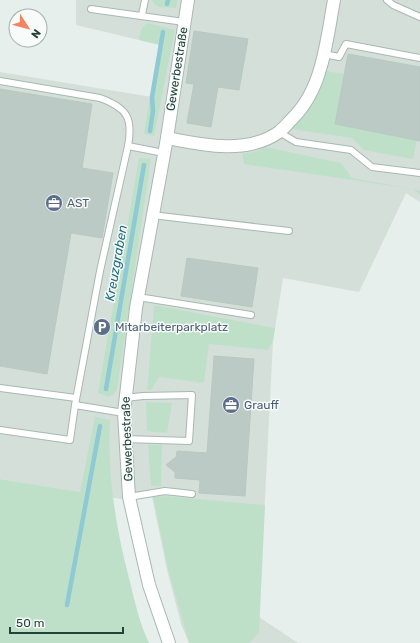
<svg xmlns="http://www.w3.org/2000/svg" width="420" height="643" viewBox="0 0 420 643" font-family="Rubik,sans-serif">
	<rect width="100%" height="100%" fill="#e6efeb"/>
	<path fill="#d4dfda" d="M 76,0 L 420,0 L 420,202 L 406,193 L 359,292 L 283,278 L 273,341 L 259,617 L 298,643 L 189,643 L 181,624 L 167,570 L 152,497 L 127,500 L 0,479 L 0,72 L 152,97 L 160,45 L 76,25 Z"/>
	<g fill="#bfe0c8">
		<path d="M 152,0 L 178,0 L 176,8 L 159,7 L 154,4 Z"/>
		<path d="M 148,23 L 175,30 L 154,136 L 144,134 L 150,97 L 152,97 L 161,45 L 139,40 C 140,34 141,26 148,23 Z"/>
		<path d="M 326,71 L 344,74 L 335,124 L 417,140 L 413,159 L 364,150 L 352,138 L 291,129 C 308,113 317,93 326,71 Z"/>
		<path d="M 265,147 L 341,163 L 352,178 L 413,189 L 420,191 L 420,195 L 413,189 L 244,164 L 242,154 L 257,151 Z"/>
		<path d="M 139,158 L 151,159 L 117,389 L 113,395 L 108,397 L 98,393 Z"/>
		<path d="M 154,305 L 275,328 L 273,341 L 268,350 L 209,344 L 204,383 L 159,377 L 151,390 L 147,390 Z"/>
		<path d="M 146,402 L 172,403 L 167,433 L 147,431 Z"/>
		<path d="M 95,417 L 110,420 C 107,474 116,530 130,582 C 135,603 140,624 149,643 L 0,643 L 0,479 L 80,492 Z"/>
		<path d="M 148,445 L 162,445 L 161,486 L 151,486 Z"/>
		<path d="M 164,496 L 265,505 L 259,633 L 249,643 L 189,643 L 168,569 L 153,497 Z"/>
	</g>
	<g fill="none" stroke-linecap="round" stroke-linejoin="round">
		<g stroke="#8ec9d4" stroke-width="4.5">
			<path d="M 167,4 L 168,0"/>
			<path d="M 150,131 L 153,111 L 152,97 L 163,32"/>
			<path d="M 106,389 L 144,165"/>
			<path d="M 67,605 L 100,426"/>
		</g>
	</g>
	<g fill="#bbcac4" stroke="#b8c9c2">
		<path d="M 194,31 L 248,39 L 239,90 L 218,87 L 211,127 L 187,123 L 194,84 L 186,83 Z"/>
		<path d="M 348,54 L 420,67 L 420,141 L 335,124 Z"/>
		<path d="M 0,89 L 92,104 L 82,168 L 113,173 L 102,238 L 71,233 L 47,374 L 0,366 Z"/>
		<path d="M 187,258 L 258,268 L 252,307 L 181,296 Z"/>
		<path d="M 214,356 L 254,359 L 245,496 L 199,493 L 200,480 L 175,478 L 175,472 L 166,465 L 176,457 L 177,451 L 207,453 Z"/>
	</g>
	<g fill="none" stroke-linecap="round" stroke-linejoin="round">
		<g stroke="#a8b8b2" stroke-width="8">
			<g id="lane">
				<path d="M 387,0 L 393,5 L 420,17"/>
				<path d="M 91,9 L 184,22"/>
				<path d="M 142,15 L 145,0"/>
				<path d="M 324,54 L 339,57 L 346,44 L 420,58"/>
				<path d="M 0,81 L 100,98 C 128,108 133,119 128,146 L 100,271 L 75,405 L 124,413"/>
				<path d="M 279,132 L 296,142 L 351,150 L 372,167 L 420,173"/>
				<path d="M 128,146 L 164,153"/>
				<path d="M 152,215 L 289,231"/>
				<path d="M 138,297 L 251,315"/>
				<path d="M 0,388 L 76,398"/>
				<path d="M 125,398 L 143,396 L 192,395 L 189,441 L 125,439"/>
				<path d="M 0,430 L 70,440 L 75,405"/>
				<path d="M 129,497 L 165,491 L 192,494"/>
			</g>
		</g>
		<g stroke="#a8b8b2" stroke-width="14">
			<g id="street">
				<path d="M 167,138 C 202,145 247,155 279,132 C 284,128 288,123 292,119 C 306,105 316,85 321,66 C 327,45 330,22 334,0"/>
				<path d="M 169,643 L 149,585 L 129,497 L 124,413 L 136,308 L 167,138 L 188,0"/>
			</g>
		</g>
		<use href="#lane" stroke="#fff" stroke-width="6"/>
		<use href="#street" stroke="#fff" stroke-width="12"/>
	</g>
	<defs>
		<g id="office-disc" transform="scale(0.9)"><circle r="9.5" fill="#5c6f8a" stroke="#f7fbf9"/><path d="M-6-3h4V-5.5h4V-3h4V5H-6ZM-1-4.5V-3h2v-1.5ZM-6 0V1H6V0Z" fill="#fff"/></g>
		<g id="parking-disc" transform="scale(0.9)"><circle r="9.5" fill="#5c6f8a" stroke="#f7fbf9"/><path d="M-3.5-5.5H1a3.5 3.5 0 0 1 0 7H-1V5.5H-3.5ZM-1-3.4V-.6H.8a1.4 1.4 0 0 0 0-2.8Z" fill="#fff"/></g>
	</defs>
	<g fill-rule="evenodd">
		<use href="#office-disc" x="54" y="203"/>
		<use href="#parking-disc" x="102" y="327"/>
		<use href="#office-disc" x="231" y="405"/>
	</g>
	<g text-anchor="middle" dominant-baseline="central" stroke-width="3" stroke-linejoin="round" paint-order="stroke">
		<g font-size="12" fill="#24423a" stroke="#f7fbf9">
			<text transform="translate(177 69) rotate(-81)">Gewerbestraße</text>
			<text transform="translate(127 439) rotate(-92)">Gewerbestraße</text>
		</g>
		<g font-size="12" fill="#4e5e75" stroke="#f7fbf9" text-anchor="start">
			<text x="67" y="203">AST</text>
			<text x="115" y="327">Mitarbeiterparkplatz</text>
			<text x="244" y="405">Grauff</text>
		</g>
		<g font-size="13" font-style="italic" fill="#1c6f80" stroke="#f7fbf9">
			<text transform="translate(116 263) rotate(-80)">Kreuzgraben</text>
		</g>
	</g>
	<g transform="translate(28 28) rotate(126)"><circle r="19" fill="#f7fbf9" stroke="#a3b1ad"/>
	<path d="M0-3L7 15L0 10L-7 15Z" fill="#f4845f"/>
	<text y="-6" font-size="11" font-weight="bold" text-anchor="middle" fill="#24423a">N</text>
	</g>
	<path d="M10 627v6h113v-6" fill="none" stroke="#24423a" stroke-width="2"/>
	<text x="16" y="627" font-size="12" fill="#24423a" stroke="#f7fbf9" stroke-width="3" paint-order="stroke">50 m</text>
</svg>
